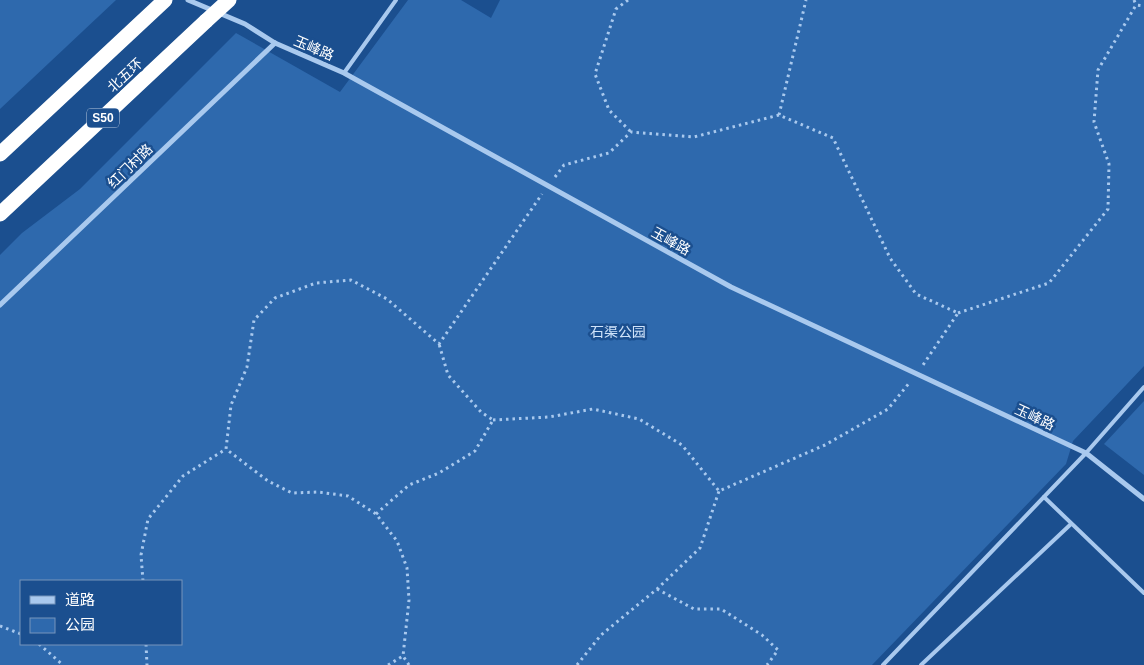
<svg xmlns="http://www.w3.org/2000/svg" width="1144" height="665" viewBox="0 0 1144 665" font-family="Helvetica,'Noto Sans SC',sans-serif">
	<rect width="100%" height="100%" fill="#1b4f8f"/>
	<g fill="#2e69ad" fill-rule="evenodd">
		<path d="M 0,0 L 116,0 L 0,109 Z"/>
		<path d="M 408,0 L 461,0 L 491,18 L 500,0 L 1144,0 L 1144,366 L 1073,441 L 1066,464 L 872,665 L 0,665 L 0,255 L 22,233 L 80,189 L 236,33 L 340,92 ZM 21,581 L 181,581 L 181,644 L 21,644 Z"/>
		<path d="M 1144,401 L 1144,475 L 1104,444 Z"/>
	</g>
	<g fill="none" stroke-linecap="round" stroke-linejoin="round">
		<g stroke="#a9c9ee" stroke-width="3" stroke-dasharray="2.5 4" stroke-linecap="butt">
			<path d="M 628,0 L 616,9 L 595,74 L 609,110 L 631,132"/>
			<path d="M 1134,0 L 1136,5"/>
			<path d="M 779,115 L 806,0"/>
			<path d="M 555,177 L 564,165 L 609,153 L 631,132 L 694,137 L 779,115 L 833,138 L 890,258 L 916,294 L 958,313 L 923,365"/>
			<path d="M 958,313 L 1049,283 L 1108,209 L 1109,164 L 1094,122 L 1098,70 L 1136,5 L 1144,6"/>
			<path d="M 493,420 L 549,417 L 593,409 L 639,419 L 682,445 L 719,491 L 825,445 L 888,409 L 910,382"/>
			<path d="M 376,514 L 409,485 L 439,473 L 475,451 L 493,420 L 481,412 L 448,375 L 439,344"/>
			<path d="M 143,581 L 141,555 L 148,519 L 183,476 L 226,449"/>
			<path d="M 657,589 L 694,609 L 721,609 L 762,635 L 778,650 L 767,665"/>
			<path d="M 0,626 L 21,634"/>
			<path d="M 39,644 L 63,665"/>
			<path d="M 146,644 L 147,665"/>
			<path d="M 388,665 L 403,656"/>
			<path d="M 409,665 L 403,656 L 409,600 L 407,568 L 397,541 L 376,514 L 348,496 L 318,492 L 292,493 L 268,481 L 226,449 L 231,405 L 247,367 L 254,320 L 275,298 L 316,283 L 351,280 L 387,299 L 439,344 L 542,194"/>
			<path d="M 577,665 L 601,635 L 657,589 L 700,548 L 719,491"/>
		</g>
		<g stroke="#a9c9ee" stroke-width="4">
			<path d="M 344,73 L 396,0"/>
			<path d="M 1044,497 L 1144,593"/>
			<path d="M 883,665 L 1086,453 L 1144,387"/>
			<path d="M 921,665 L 1071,524"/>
		</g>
		<g stroke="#a9c9ee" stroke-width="5">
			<path d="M 188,0 L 245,24 L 275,43 L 344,73 L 731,287 L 1086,453 L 1144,499"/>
			<path d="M 0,305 L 275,43"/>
		</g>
		<g stroke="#fff" stroke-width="15">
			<path d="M 0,154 L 165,0"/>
			<path d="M 0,214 L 206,21"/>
		</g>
		<path stroke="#fff" stroke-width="15" d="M 206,21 L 229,0"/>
	</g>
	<g text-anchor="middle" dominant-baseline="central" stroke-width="5" stroke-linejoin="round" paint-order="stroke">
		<rect fill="#1b4f8f" stroke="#bbcadd" stroke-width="1" x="87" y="108.5" width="32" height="19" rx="4"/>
		<g font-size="12" font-weight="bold" fill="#fff">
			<text x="103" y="118">S50</text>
		</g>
		<g font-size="14" fill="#fff" stroke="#1b4f8f">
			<text transform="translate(314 48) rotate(23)">玉峰路</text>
			<text transform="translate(125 75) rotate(-43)">北五环</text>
			<text transform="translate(130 166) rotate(-44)">红门村路</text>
			<text transform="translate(671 241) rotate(29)">玉峰路</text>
			<text transform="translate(1035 417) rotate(25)">玉峰路</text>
		</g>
		<g font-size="14" fill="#cfe3fa" stroke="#1b4f8f">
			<text x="618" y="332">石渠公园</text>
		</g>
	</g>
	<rect x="20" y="580" width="162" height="65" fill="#1b4f8f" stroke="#7695bc"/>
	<rect x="30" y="596" width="25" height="8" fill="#a9c9ee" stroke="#7695bc"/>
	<text x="65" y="605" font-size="15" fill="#ffffff">道路</text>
	<rect x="30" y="618" width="25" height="15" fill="#2e69ad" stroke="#7695bc"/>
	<text x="65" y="630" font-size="15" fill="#ffffff">公园</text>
</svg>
